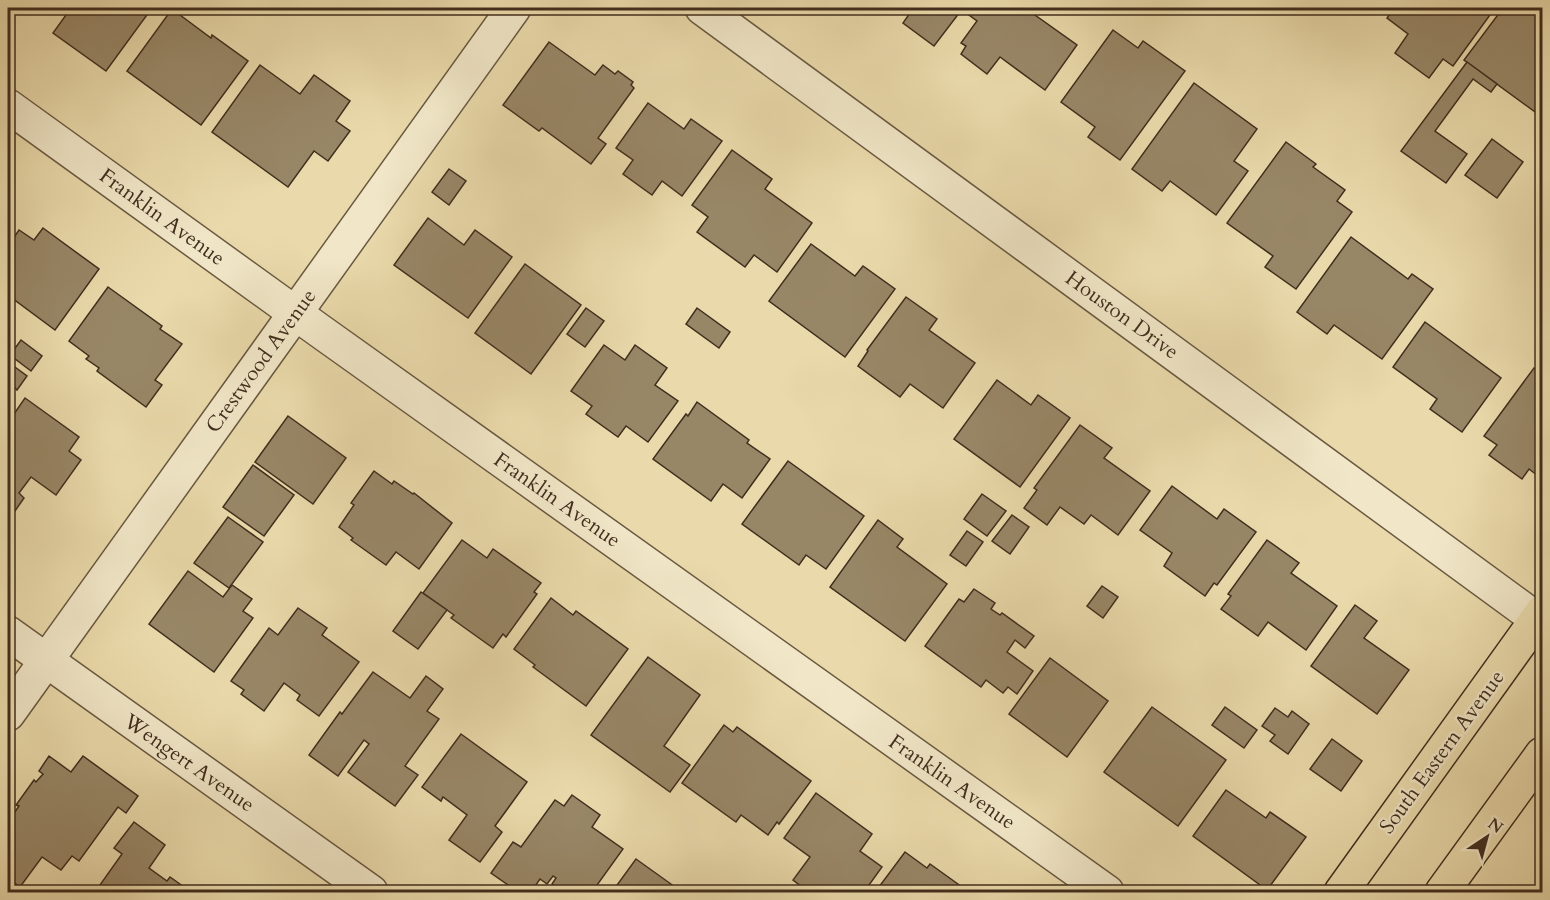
<svg xmlns="http://www.w3.org/2000/svg" width="1550" height="900" viewBox="0 0 1550 900" font-family="Cardo,serif">
	<rect width="100%" height="100%" fill="#eadaab"/>
	<filter id="stains"><feTurbulence type="fractalNoise" baseFrequency=".00333" numOctaves="4"/><feColorMatrix values="0 0 0 0 .2 0 0 0 0 .09 0 0 0 0 .02 0 0 0 .5 -.17"/></filter>
	<radialGradient id="worn" r=".72"><stop offset=".6" stop-color="#630" stop-opacity="0"/><stop offset="1" stop-color="#630" stop-opacity=".3"/></radialGradient>
	<g fill="#988767" stroke="#402e1e" stroke-width="1.5">
		<path d="M 71,8 L 152,8 L 106,71 L 53,33 Z"/>
		<path d="M 903,8 L 963,8 L 934,46 L 903,23 L 910,13 Z"/>
		<path d="M 974,8 L 1025,8 L 1077,45 L 1045,90 L 1000,57 L 987,74 L 961,54 L 966,46 L 961,43 L 977,21 L 969,15 Z"/>
		<path d="M 1394,8 L 1495,8 L 1453,66 L 1443,59 L 1429,78 L 1395,53 L 1408,34 L 1387,18 Z"/>
		<path d="M 1503,8 L 1534,8 L 1542,14 L 1542,117 L 1464,60 Z"/>
		<path d="M 172,9 L 211,38 L 212,35 L 248,61 L 201,125 L 127,71 Z"/>
		<path d="M 1113,30 L 1138,48 L 1143,41 L 1185,71 L 1120,160 L 1088,137 L 1095,127 L 1061,102 Z"/>
		<path d="M 549,42 L 595,75 L 603,65 L 615,74 L 618,71 L 633,82 L 631,85 L 634,88 L 598,138 L 606,144 L 591,164 L 542,128 L 539,131 L 503,105 Z"/>
		<path d="M 1467,62 L 1497,84 L 1491,92 L 1473,79 L 1435,131 L 1467,154 L 1446,183 L 1401,151 Z"/>
		<path d="M 260,65 L 300,94 L 314,75 L 350,101 L 336,121 L 350,131 L 328,161 L 314,151 L 288,187 L 212,132 Z"/>
		<path d="M 1194,83 L 1257,129 L 1234,161 L 1248,171 L 1216,215 L 1170,181 L 1162,191 L 1132,169 Z"/>
		<path d="M 648,103 L 684,129 L 691,119 L 722,141 L 682,196 L 662,181 L 652,195 L 623,174 L 633,160 L 616,148 Z"/>
		<path d="M 1492,139 L 1523,162 L 1497,198 L 1465,175 Z"/>
		<path d="M 1286,142 L 1316,164 L 1313,167 L 1345,190 L 1337,201 L 1352,212 L 1296,289 L 1265,267 L 1273,256 L 1227,223 Z"/>
		<path d="M 732,150 L 772,179 L 765,189 L 812,223 L 777,272 L 754,255 L 745,267 L 697,232 L 708,217 L 692,205 Z"/>
		<path d="M 449,169 L 466,181 L 449,205 L 432,192 Z"/>
		<path d="M 428,218 L 464,245 L 475,230 L 512,257 L 468,318 L 394,265 Z"/>
		<path d="M 43,228 L 99,269 L 55,330 L 8,295 L 8,246 L 19,230 L 34,240 Z"/>
		<path d="M 1351,237 L 1408,279 L 1412,274 L 1433,289 L 1382,359 L 1334,325 L 1327,334 L 1297,312 Z"/>
		<path d="M 811,244 L 855,276 L 863,266 L 895,289 L 845,357 L 769,301 Z"/>
		<path d="M 525,264 L 581,305 L 531,374 L 475,333 Z"/>
		<path d="M 108,287 L 162,326 L 160,329 L 182,344 L 155,380 L 162,385 L 146,407 L 97,371 L 99,368 L 86,359 L 89,356 L 69,341 Z"/>
		<path d="M 906,297 L 937,319 L 929,330 L 975,363 L 943,408 L 910,384 L 900,397 L 858,366 L 868,351 L 867,350 Z"/>
		<path d="M 586,308 L 604,321 L 585,347 L 567,334 Z"/>
		<path d="M 697,308 L 730,332 L 719,348 L 686,324 Z"/>
		<path d="M 1425,322 L 1501,378 L 1462,432 L 1430,409 L 1437,399 L 1393,367 Z"/>
		<path d="M 21,340 L 42,356 L 31,371 L 10,355 Z"/>
		<path d="M 604,345 L 625,360 L 635,345 L 667,368 L 655,385 L 678,401 L 648,442 L 626,426 L 618,437 L 586,414 L 592,406 L 571,391 Z"/>
		<path d="M 8,362 L 27,376 L 17,390 L 15,388 L 8,398 Z"/>
		<path d="M 1534,368 L 1542,374 L 1542,479 L 1529,469 L 1522,479 L 1489,455 L 1497,445 L 1484,436 Z"/>
		<path d="M 997,380 L 1031,405 L 1038,395 L 1070,418 L 1020,487 L 954,439 Z"/>
		<path d="M 25,398 L 79,437 L 69,451 L 81,460 L 56,495 L 31,477 L 19,493 L 24,498 L 8,521 L 8,418 L 11,413 L 14,414 Z"/>
		<path d="M 697,402 L 749,440 L 747,443 L 770,459 L 742,498 L 723,484 L 711,501 L 653,459 L 686,414 L 688,416 Z"/>
		<path d="M 288,416 L 346,458 L 313,504 L 255,462 Z"/>
		<path d="M 1080,425 L 1112,448 L 1104,458 L 1150,491 L 1118,535 L 1091,515 L 1084,524 L 1060,507 L 1047,525 L 1024,508 L 1037,490 L 1034,488 Z"/>
		<path d="M 788,461 L 864,516 L 826,569 L 806,555 L 799,565 L 742,524 Z"/>
		<path d="M 253,465 L 294,495 L 264,536 L 223,507 Z"/>
		<path d="M 374,471 L 392,484 L 394,481 L 413,494 L 414,493 L 452,523 L 419,569 L 396,552 L 386,565 L 351,540 L 353,538 L 339,527 L 354,505 L 351,503 Z"/>
		<path d="M 1172,486 L 1217,519 L 1224,509 L 1256,532 L 1217,585 L 1214,583 L 1205,596 L 1164,566 L 1172,553 L 1140,530 Z"/>
		<path d="M 982,494 L 1006,511 L 987,536 L 964,519 Z"/>
		<path d="M 1012,515 L 1029,527 L 1010,554 L 992,541 Z"/>
		<path d="M 228,517 L 263,542 L 229,588 L 194,563 Z"/>
		<path d="M 878,520 L 903,539 L 897,547 L 947,584 L 905,641 L 830,587 Z"/>
		<path d="M 967,531 L 983,542 L 966,566 L 950,555 Z"/>
		<path d="M 462,540 L 487,558 L 493,549 L 541,583 L 534,592 L 537,594 L 506,637 L 503,634 L 493,648 L 451,618 L 454,615 L 423,593 Z"/>
		<path d="M 1267,540 L 1299,563 L 1291,573 L 1337,606 L 1306,650 L 1268,622 L 1258,636 L 1221,609 L 1231,596 L 1228,594 Z"/>
		<path d="M 188,571 L 223,597 L 232,585 L 252,599 L 243,611 L 253,618 L 214,672 L 149,624 Z"/>
		<path d="M 1102,586 L 1118,597 L 1103,618 L 1087,606 Z"/>
		<path d="M 974,589 L 995,603 L 991,609 L 1000,615 L 1002,613 L 1034,636 L 1025,648 L 1015,640 L 1007,652 L 1033,671 L 1017,694 L 1008,687 L 1003,693 L 986,680 L 981,687 L 925,646 L 959,599 L 964,602 Z"/>
		<path d="M 421,592 L 447,610 L 418,649 L 393,631 Z"/>
		<path d="M 551,598 L 573,615 L 576,611 L 628,649 L 586,706 L 533,667 L 535,665 L 514,649 Z"/>
		<path d="M 1355,605 L 1377,621 L 1364,638 L 1409,670 L 1377,714 L 1311,666 Z"/>
		<path d="M 298,608 L 327,628 L 322,635 L 359,662 L 319,716 L 297,700 L 300,695 L 284,683 L 264,711 L 241,694 L 244,690 L 231,681 L 269,628 L 278,635 Z"/>
		<path d="M 648,657 L 700,695 L 664,746 L 690,765 L 670,792 L 591,735 Z"/>
		<path d="M 1050,658 L 1108,701 L 1067,757 L 1009,714 Z"/>
		<path d="M 373,672 L 410,698 L 426,676 L 443,689 L 427,711 L 439,719 L 405,766 L 418,775 L 395,806 L 348,772 L 369,744 L 364,740 L 338,776 L 309,755 L 340,712 L 342,714 Z"/>
		<path d="M 1152,707 L 1226,760 L 1178,826 L 1104,772 Z"/>
		<path d="M 1225,707 L 1257,730 L 1244,748 L 1212,725 Z"/>
		<path d="M 1275,708 L 1288,717 L 1292,711 L 1309,724 L 1288,754 L 1270,741 L 1275,735 L 1262,726 Z"/>
		<path d="M 724,725 L 733,732 L 737,727 L 811,781 L 779,824 L 777,822 L 768,835 L 741,815 L 736,822 L 682,783 Z"/>
		<path d="M 461,734 L 527,782 L 495,826 L 502,832 L 480,862 L 449,840 L 467,815 L 443,797 L 441,801 L 422,787 Z"/>
		<path d="M 1332,739 L 1362,761 L 1341,791 L 1310,769 Z"/>
		<path d="M 49,756 L 71,772 L 83,756 L 138,796 L 126,813 L 118,807 L 79,861 L 72,856 L 61,870 L 42,857 L 20,887 L 8,878 L 8,822 L 19,806 L 16,805 L 34,780 L 36,782 L 43,774 L 39,771 Z"/>
		<path d="M 1226,790 L 1266,818 L 1270,812 L 1306,837 L 1267,890 L 1193,836 Z"/>
		<path d="M 816,793 L 872,834 L 860,851 L 882,867 L 864,892 L 809,892 L 793,880 L 810,857 L 784,838 Z"/>
		<path d="M 572,795 L 600,815 L 592,827 L 623,849 L 592,892 L 564,892 L 552,884 L 556,878 L 553,876 L 547,884 L 540,879 L 531,892 L 518,892 L 491,873 L 513,842 L 521,847 L 555,800 L 564,806 Z"/>
		<path d="M 134,822 L 165,845 L 149,868 L 167,881 L 170,877 L 191,892 L 95,892 L 122,854 L 114,848 Z"/>
		<path d="M 905,852 L 927,868 L 930,864 L 969,892 L 877,892 L 876,891 Z"/>
		<path d="M 636,859 L 682,892 L 612,892 Z"/>
	</g>
	<g fill="none" stroke-linecap="round" stroke-linejoin="round">
		<g stroke="#6a5941" stroke-width="36">
			<g id="minor">
				<path d="M 702,8 L 1542,623"/>
				<path d="M 8,106 L 320,331 L 1107,892"/>
				<path d="M 8,633 L 371,892"/>
				<path d="M 8,714 L 514,8"/>
			</g>
		</g>
		<g stroke="#402e1e" stroke-width="36">
			<g id="major">
				<path d="M 1341,892 L 1542,612"/>
				<path d="M 1442,892 L 1542,754"/>
			</g>
		</g>
		<use href="#minor" stroke="#f1e7c8" stroke-width="33"/>
		<use href="#major" stroke="#eadaab" stroke-width="33"/>
	</g>
	<g text-anchor="middle" dominant-baseline="central" stroke-width="4.5" stroke-linejoin="round" paint-order="stroke">
		<g font-size="21" fill="#402e1e" stroke="#f1e7c8">
			<text transform="translate(162 217) rotate(36)">Franklin Avenue</text>
			<text transform="translate(1122 315) rotate(36)">Houston Drive</text>
			<text transform="translate(261 361) rotate(-54)">Crestwood Avenue</text>
			<text transform="translate(557 500) rotate(35)">Franklin Avenue</text>
			<text transform="translate(1442 752) rotate(-54)">South Eastern Avenue</text>
			<text transform="translate(189 763) rotate(35)">Wengert Avenue</text>
			<text transform="translate(952 782) rotate(35)">Franklin Avenue</text>
		</g>
	</g>
	<rect width="1550" height="900" fill="none" stroke="#eadaab" stroke-width="30"/>
	<rect x="9" y="9" width="1532" height="882" fill="none" stroke="#402e1e" stroke-width="3"/>
	<rect x="15" y="15" width="1520" height="870" fill="none" stroke="#402e1e" stroke-width="1.5"/>
	<g transform="translate(1487 837) rotate(36)" stroke="#f1e7c8" stroke-width="4.5" paint-order="stroke">
	<path d="M0-4.5L10 22L0 15L-10 22Z" fill="#402e1e"/>
	<text y="-9" font-size="16" font-weight="bold" text-anchor="middle" fill="#402e1e">N</text>
	</g>
	<rect width="100%" height="100%" filter="url(#stains)"/>
	<rect width="100%" height="100%" fill="url(#worn)"/>
</svg>
